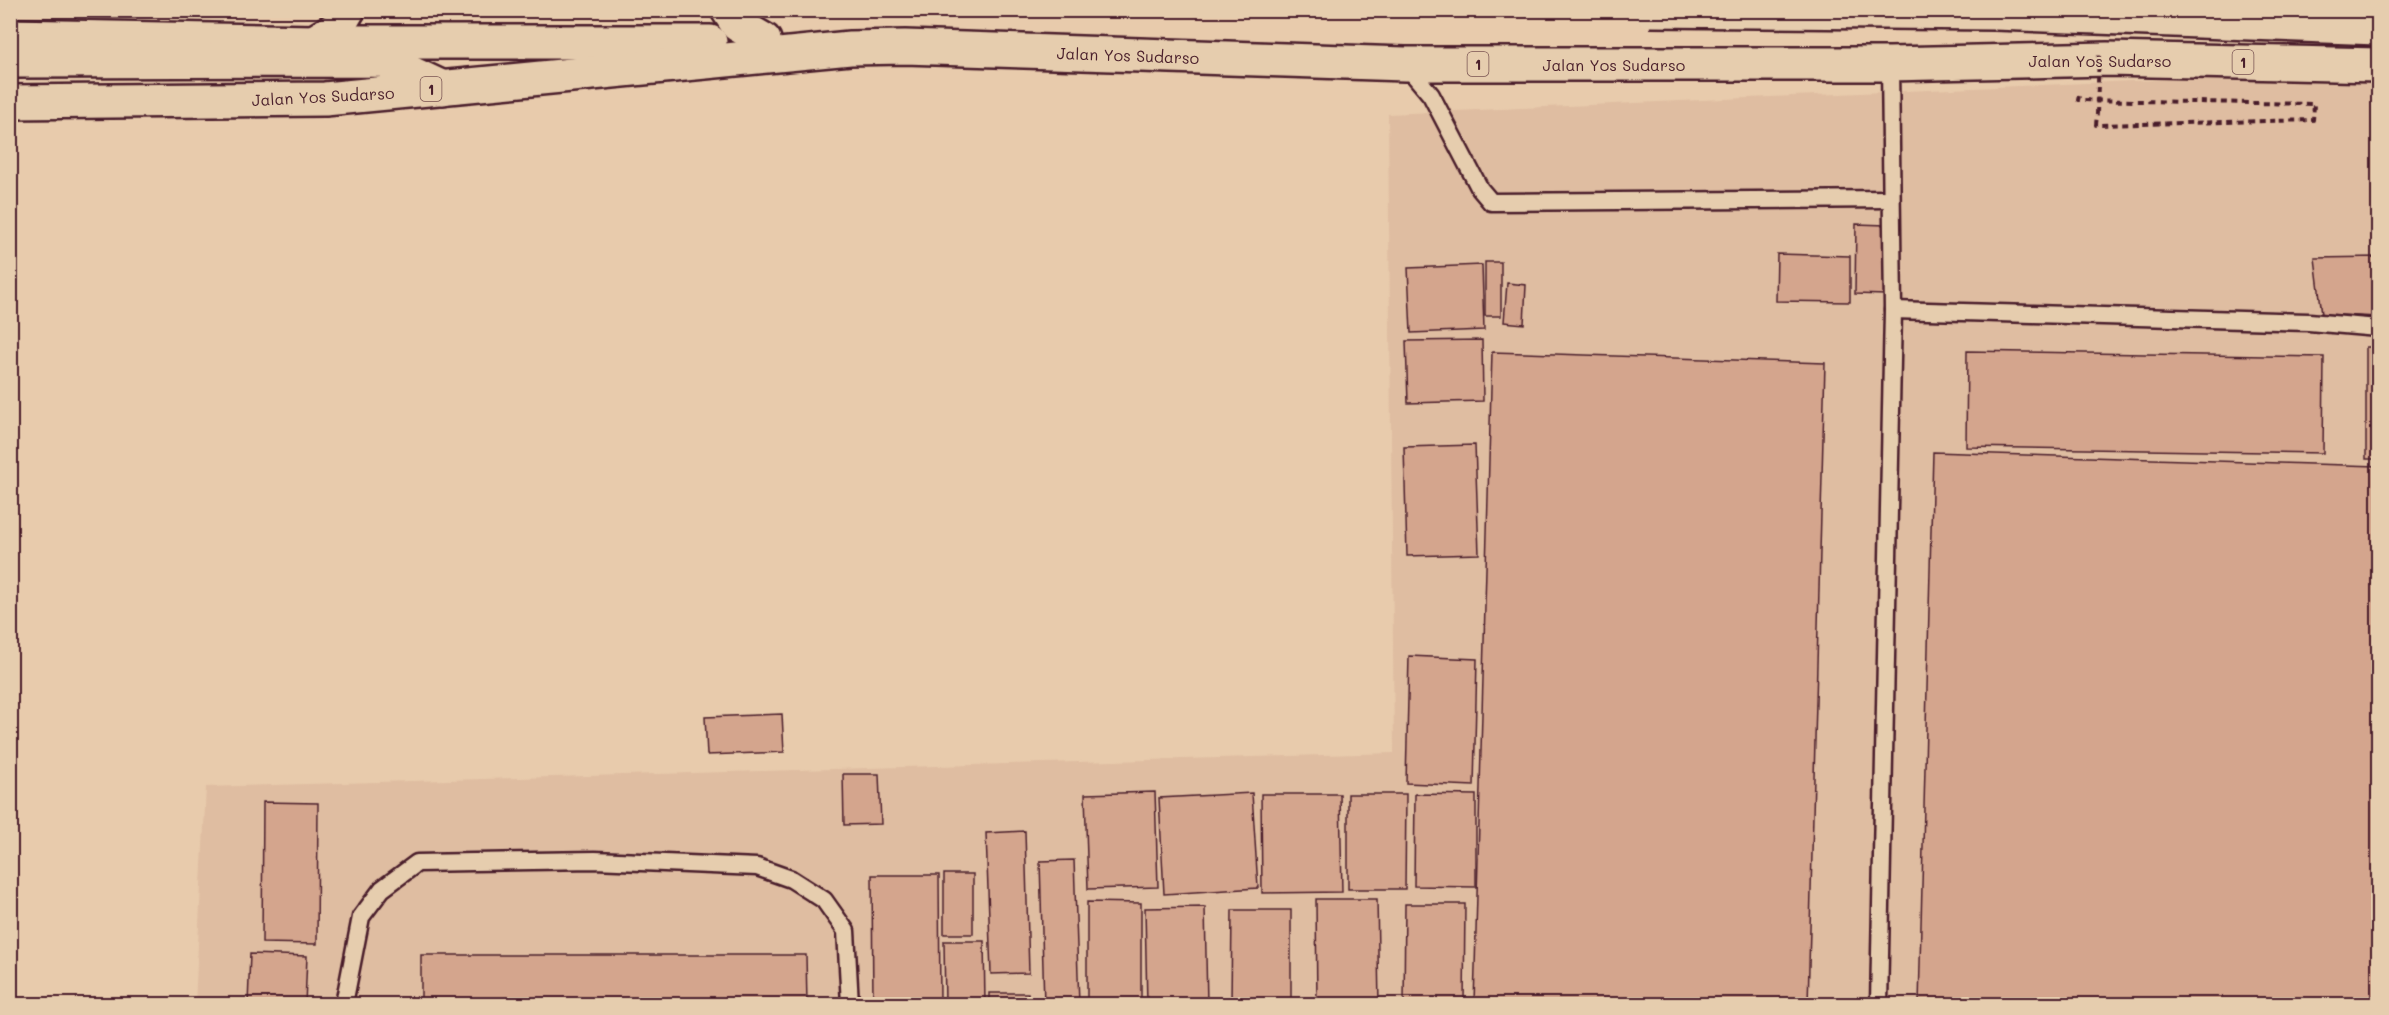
<svg xmlns="http://www.w3.org/2000/svg" width="2389" height="1015" viewBox="0 0 2389 1015" font-family="Mali,sans-serif">
	<rect width="100%" height="100%" fill="#e8cbac"/>
	<filter id="ink" filterUnits="userSpaceOnUse"><feTurbulence type="fractalNoise" baseFrequency=".0167" numOctaves="2"/><feDisplacementMap in="SourceGraphic" scale="12" xChannelSelector="R" yChannelSelector="G"/><feConvolveMatrix kernelMatrix="1 2 1 2 8 2 1 2 1" color-interpolation-filters="sRGB"/></filter>
	<g filter="url(#ink)">
		<path fill="#dfbda1" d="M 2378,70 L 2378,1004 L 195,1004 L 206,787 L 1394,753 L 1388,114 Z"/>
		<g fill="#d4a58d" stroke="#4a1f2b" stroke-width="1.5">
			<path d="M 1856,224 L 1886,225 L 1885,295 L 1855,294 Z"/>
			<path d="M 1777,254 L 1850,256 L 1850,302 L 1776,301 Z"/>
			<path d="M 2378,257 L 2378,317 L 2322,314 L 2315,258 Z"/>
			<rect x="1485" y="262" width="16" height="54"/>
			<path d="M 1482,265 L 1484,330 L 1411,333 L 1408,268 Z"/>
			<path d="M 1507,283 L 1526,285 L 1524,324 L 1504,322 Z"/>
			<path d="M 1482,340 L 1483,401 L 1408,403 L 1406,341 Z"/>
			<rect x="2366" y="347" width="12" height="112"/>
			<path d="M 1967,351 L 2324,357 L 2323,453 L 1966,447 Z"/>
			<path d="M 1492,352 L 1825,363 L 1808,1004 L 1474,1004 Z"/>
			<path d="M 1475,445 L 1479,554 L 1407,556 L 1404,447 Z"/>
			<path d="M 1933,452 L 2378,466 L 2378,1004 L 1919,1004 Z"/>
			<path d="M 1409,656 L 1477,659 L 1474,786 L 1406,783 Z"/>
			<path d="M 782,714 L 784,752 L 707,755 L 705,717 Z"/>
			<path d="M 843,774 L 879,774 L 881,824 L 844,825 Z"/>
			<path d="M 1155,792 L 1158,887 L 1088,889 L 1085,794 Z"/>
			<path d="M 1252,793 L 1258,888 L 1164,894 L 1159,798 Z"/>
			<path d="M 1261,794 L 1340,794 L 1342,892 L 1262,893 Z"/>
			<path d="M 1348,794 L 1406,794 L 1405,889 L 1348,889 Z"/>
			<path d="M 1415,794 L 1476,795 L 1476,887 L 1414,886 Z"/>
			<path d="M 263,802 L 318,803 L 317,944 L 262,943 Z"/>
			<path d="M 1025,831 L 1029,973 L 991,974 L 986,833 Z"/>
			<path d="M 1074,860 L 1079,1004 L 1044,1004 L 1040,861 Z"/>
			<rect x="944" y="874" width="29" height="60"/>
			<path d="M 872,875 L 939,875 L 940,1004 L 873,1004 Z"/>
			<path d="M 1316,899 L 1377,899 L 1379,1004 L 1317,1004 Z"/>
			<path d="M 1087,902 L 1141,903 L 1141,1004 L 1087,1004 Z"/>
			<path d="M 1405,904 L 1465,904 L 1464,1004 L 1404,1004 Z"/>
			<path d="M 1205,907 L 1207,1004 L 1147,1004 L 1145,908 Z"/>
			<path d="M 1232,910 L 1291,910 L 1291,1004 L 1231,1004 Z"/>
			<path d="M 944,941 L 984,941 L 985,1004 L 945,1004 Z"/>
			<path d="M 250,954 L 307,956 L 305,1004 L 248,1004 Z"/>
			<path d="M 421,955 L 806,955 L 807,1004 L 421,1004 Z"/>
			<rect x="989" y="993" width="39" height="11"/>
		</g>
		<g fill="none" stroke-linecap="round" stroke-linejoin="round">
			<g stroke="#4a1f2b" stroke-width="21">
				<g id="service">
					<path d="M 1405,64 L 1431,95 L 1480,189 L 1491,202 L 1890,199"/>
					<path d="M 1893,310 L 2309,322 L 2378,328"/>
					<path d="M 344,1004 L 361,917 L 382,889 L 417,863 L 595,860 L 757,867 L 791,879 L 824,900 L 846,931 L 850,1004"/>
					<path d="M 1879,1004 L 1893,310 L 1890,64"/>
				</g>
			</g>
			<g stroke="#4a1f2b" stroke-width="38">
				<g id="trunk">
					<path d="M 728,10 L 738,25 L 764,40"/>
					<path d="M 10,36 L 314,42 L 710,42"/>
					<path d="M 314,42 L 338,27 L 348,10"/>
					<path d="M 10,102 L 325,99 L 850,48 L 905,47 L 1405,64 L 1890,64 L 2107,59 L 2378,65"/>
				</g>
			</g>
			<g stroke="#4a1f2b" stroke-width="38">
				<path id="motorway" d="M 10,61 L 383,60 L 443,88"/>
			</g>
			<path stroke="#4a1f2b" stroke-width="4" stroke-dasharray="6 4.5" stroke-linecap="butt" d="M 2079,96 L 2078,100 L 2314,104 L 2313,120 L 2096,125 L 2097,114"/>
			<use href="#service" stroke="#e6cdae" stroke-width="16"/>
			<use href="#trunk" stroke="#e6cdae" stroke-width="33"/>
			<use href="#motorway" stroke="#e6cdae" stroke-width="33"/>
			<g stroke="#4a1f2b" stroke-width="38" stroke-linecap="butt">
				<path id="motorway-bridge" d="M 1650,10 L 1995,13 L 2378,28"/>
			</g>
			<path stroke="#4a1f2b" stroke-width="4" stroke-dasharray="6 4.5" stroke-linecap="butt" d="M 2097,114 L 2099,52"/>
			<use href="#motorway-bridge" stroke="#e6cdae" stroke-width="33"/>
		</g>
	</g>
	<g text-anchor="middle" dominant-baseline="central" stroke-width="4.5" stroke-linejoin="round" paint-order="stroke">
		<g fill="#e6cdae" stroke="#795352" stroke-width="1.5">
			<rect x="2232.5" y="50" width="21" height="24" rx="4.5"/>
			<rect x="1467.5" y="52" width="21" height="24" rx="4.5"/>
			<rect x="420.5" y="77" width="21" height="24" rx="4.5"/>
		</g>
		<g font-size="15" font-weight="bold" fill="#4a1f2b">
			<text x="2243" y="62">1</text>
			<text x="1478" y="64">1</text>
			<text x="431" y="89">1</text>
		</g>
		<g font-size="16" fill="#4a1f2b" stroke="#e6cdae">
			<text transform="translate(1128 55) rotate(2)">Jalan Yos Sudarso</text>
			<text x="2100" y="60">Jalan Yos Sudarso</text>
			<text x="1614" y="64">Jalan Yos Sudarso</text>
			<text transform="translate(323 96) rotate(-3)">Jalan Yos Sudarso</text>
		</g>
	</g>
	<rect width="2389" height="1015" fill="none" stroke="#e6cdae" stroke-width="36"/>
	<rect x="18" y="18" width="2353" height="979" fill="none" stroke="#4a1f2b" stroke-width="2" filter="url(#ink)"/>
</svg>
